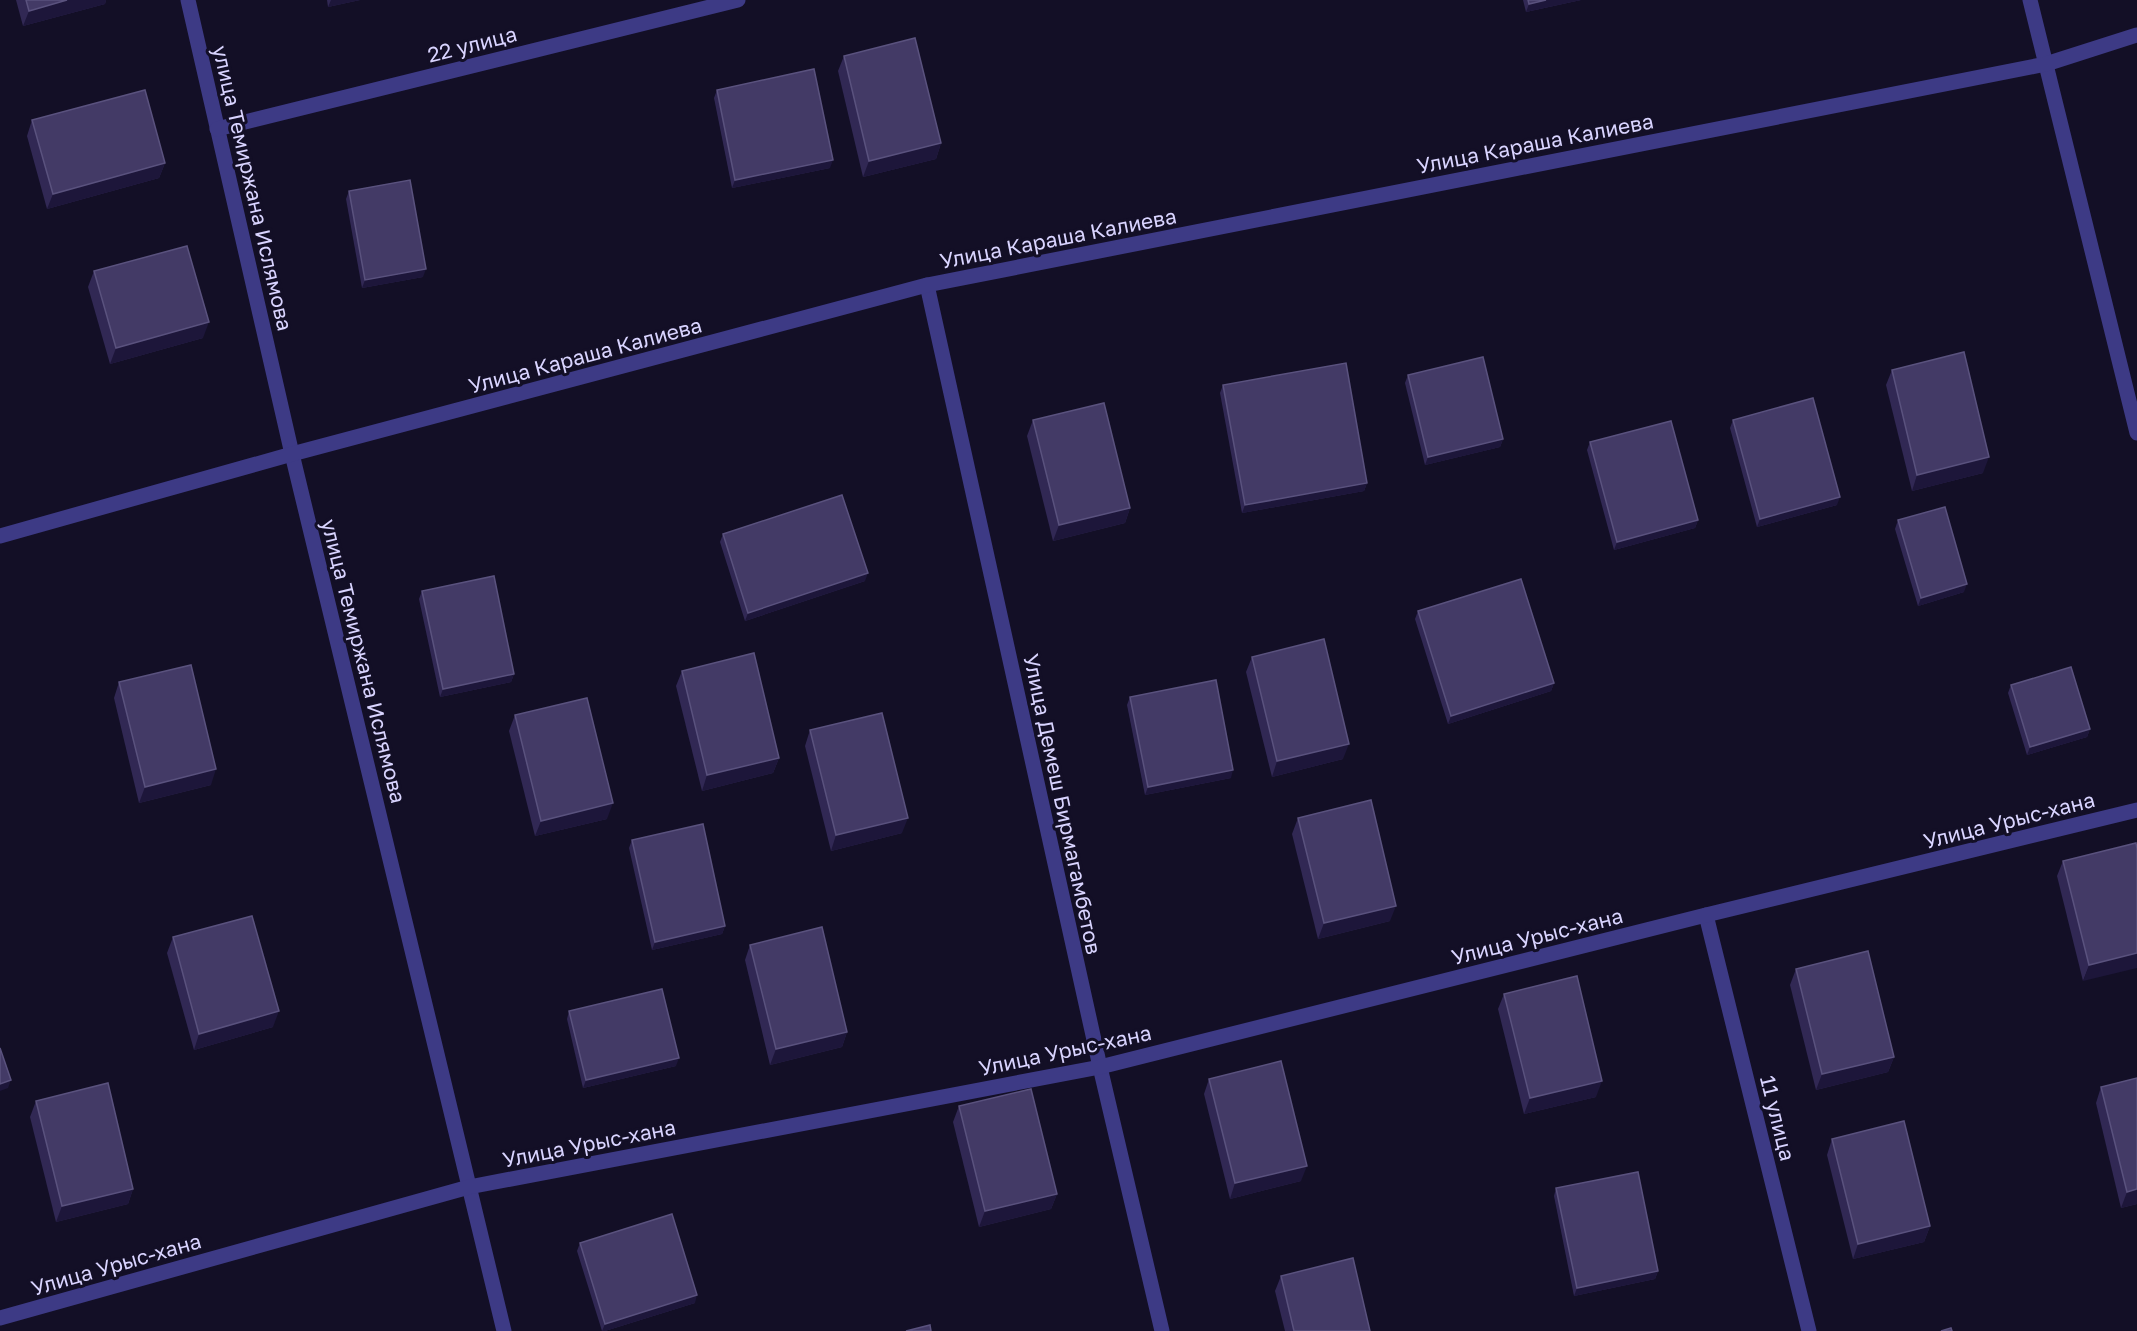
<svg xmlns="http://www.w3.org/2000/svg" width="2137" height="1331" viewBox="0 0 2137 1331" font-family="'Golos Text',sans-serif">
	<rect width="100%" height="100%" fill="#130f26"/>
	<g fill="none" stroke-linecap="round" stroke-linejoin="round">
		<g stroke="#3d3a85" stroke-width="15">
			<path d="M 188,0 L 292,454 L 504,1331"/>
			<path d="M 2030,0 L 2137,433"/>
			<path d="M 217,129 L 738,0"/>
			<path d="M 927,285 L 1100,1067 L 1162,1331"/>
			<path d="M 1706,915 L 1809,1331"/>
			<path d="M 0,1318 L 469,1187 L 1100,1067 L 1706,915 L 2137,810"/>
		</g>
		<path stroke="#3d3a85" stroke-width="15" d="M 0,536 L 292,454 L 927,285 L 2046,64 L 2137,35"/>
	</g>
	<g fill="#312854">
		<path d="M 16,0 L 106,0 L 105,4 L 23,26 Z"/>
		<path d="M 327,0 L 360,0 L 328,7 Z"/>
		<path d="M 1523,0 L 1581,0 L 1526,12 Z"/>
		<path d="M 844,56 L 941,143 L 936,159 L 863,177 L 838,71 Z"/>
		<path d="M 717,90 L 830,168 L 732,188 L 714,98 Z"/>
		<path d="M 32,120 L 165,163 L 159,178 L 47,209 L 27,136 Z"/>
		<path d="M 349,191 L 423,277 L 362,288 L 346,199 Z"/>
		<path d="M 94,271 L 203,338 L 110,364 L 88,287 Z"/>
		<path d="M 1892,370 L 1983,473 L 1912,491 L 1886,385 Z"/>
		<path d="M 1408,375 L 1503,439 L 1500,447 L 1425,465 L 1405,383 Z"/>
		<path d="M 1223,385 L 1367,483 L 1364,491 L 1242,513 L 1220,393 Z"/>
		<path d="M 1033,420 L 1130,508 L 1125,523 L 1053,541 L 1027,436 Z"/>
		<path d="M 1733,420 L 1837,505 L 1757,527 L 1730,428 Z"/>
		<path d="M 1590,442 L 1698,520 L 1695,528 L 1614,550 L 1587,450 Z"/>
		<path d="M 1898,520 L 1964,592 L 1918,606 L 1895,529 Z"/>
		<path d="M 723,534 L 865,581 L 745,621 L 720,542 Z"/>
		<path d="M 422,591 L 514,674 L 511,682 L 440,697 L 419,599 Z"/>
		<path d="M 1418,611 L 1554,683 L 1551,691 L 1448,724 L 1415,619 Z"/>
		<path d="M 1252,657 L 1343,759 L 1272,777 L 1246,672 Z"/>
		<path d="M 682,671 L 779,758 L 773,773 L 702,791 L 676,686 Z"/>
		<path d="M 119,682 L 211,785 L 139,803 L 114,698 Z"/>
		<path d="M 2011,685 L 2090,729 L 2087,737 L 2027,755 L 2008,693 Z"/>
		<path d="M 1130,697 L 1231,778 L 1145,795 L 1127,705 Z"/>
		<path d="M 515,715 L 607,819 L 535,836 L 509,731 Z"/>
		<path d="M 810,730 L 902,833 L 831,851 L 805,746 Z"/>
		<path d="M 1298,818 L 1390,921 L 1318,939 L 1292,834 Z"/>
		<path d="M 632,840 L 725,926 L 722,934 L 652,950 L 629,848 Z"/>
		<path d="M 2137,849 L 2083,981 L 2057,876 L 2063,861 Z"/>
		<path d="M 173,937 L 273,1027 L 194,1050 L 167,953 Z"/>
		<path d="M 750,945 L 847,1032 L 842,1047 L 770,1065 L 745,960 Z"/>
		<path d="M 1796,969 L 1894,1057 L 1888,1072 L 1816,1090 L 1790,985 Z"/>
		<path d="M 1504,994 L 1596,1097 L 1524,1114 L 1498,1009 Z"/>
		<path d="M 569,1011 L 676,1066 L 583,1088 L 567,1019 Z"/>
		<path d="M 2137,1078 L 2137,1204 L 2121,1208 L 2096,1103 L 2101,1087 Z"/>
		<path d="M 1209,1079 L 1301,1181 L 1230,1199 L 1204,1094 Z"/>
		<path d="M 36,1101 L 133,1189 L 128,1204 L 56,1222 L 30,1117 Z"/>
		<path d="M 959,1106 L 1057,1194 L 1051,1209 L 979,1227 L 953,1122 Z"/>
		<path d="M 1832,1139 L 1930,1226 L 1924,1242 L 1853,1259 L 1827,1155 Z"/>
		<path d="M 1556,1188 L 1658,1271 L 1655,1279 L 1574,1296 L 1554,1196 Z"/>
		<path d="M 580,1243 L 695,1303 L 605,1331 L 602,1331 L 577,1251 Z"/>
		<path d="M 1281,1276 L 1370,1331 L 1285,1331 L 1275,1291 Z"/>
	</g>
	<g fill="#1d163a">
		<path d="M 67,0 L 106,0 L 105,4 L 23,26 L 29,11 Z"/>
		<path d="M 331,0 L 360,0 L 328,7 Z"/>
		<path d="M 1546,0 L 1581,0 L 1526,12 L 1529,4 Z"/>
		<path d="M 941,143 L 936,159 L 863,177 L 869,161 Z"/>
		<path d="M 833,160 L 830,168 L 732,188 L 735,180 Z"/>
		<path d="M 165,163 L 159,178 L 47,209 L 53,194 Z"/>
		<path d="M 426,269 L 423,277 L 362,288 L 365,280 Z"/>
		<path d="M 209,322 L 203,338 L 110,364 L 116,348 Z"/>
		<path d="M 1503,439 L 1500,447 L 1425,465 L 1428,457 Z"/>
		<path d="M 1989,457 L 1983,473 L 1912,491 L 1917,475 Z"/>
		<path d="M 1367,483 L 1364,491 L 1242,513 L 1245,505 Z"/>
		<path d="M 1840,497 L 1837,505 L 1757,527 L 1760,519 Z"/>
		<path d="M 1130,508 L 1125,523 L 1053,541 L 1059,525 Z"/>
		<path d="M 1698,520 L 1695,528 L 1614,550 L 1617,542 Z"/>
		<path d="M 868,573 L 865,581 L 745,621 L 748,613 Z"/>
		<path d="M 1967,584 L 1964,592 L 1918,606 L 1921,598 Z"/>
		<path d="M 514,674 L 511,682 L 440,697 L 443,689 Z"/>
		<path d="M 1554,683 L 1551,691 L 1448,724 L 1451,716 Z"/>
		<path d="M 2090,729 L 2087,737 L 2027,755 L 2030,747 Z"/>
		<path d="M 1349,744 L 1343,759 L 1272,777 L 1277,761 Z"/>
		<path d="M 779,758 L 773,773 L 702,791 L 707,775 Z"/>
		<path d="M 216,769 L 211,785 L 139,803 L 145,787 Z"/>
		<path d="M 1233,770 L 1231,778 L 1145,795 L 1148,787 Z"/>
		<path d="M 613,803 L 607,819 L 535,836 L 541,821 Z"/>
		<path d="M 908,818 L 902,833 L 831,851 L 836,835 Z"/>
		<path d="M 1396,906 L 1390,921 L 1318,939 L 1324,923 Z"/>
		<path d="M 725,926 L 722,934 L 652,950 L 655,942 Z"/>
		<path d="M 2137,953 L 2137,968 L 2083,981 L 2089,965 Z"/>
		<path d="M 279,1011 L 273,1027 L 194,1050 L 199,1034 Z"/>
		<path d="M 847,1032 L 842,1047 L 770,1065 L 776,1049 Z"/>
		<path d="M 1894,1057 L 1888,1072 L 1816,1090 L 1822,1074 Z"/>
		<path d="M 679,1058 L 676,1066 L 583,1088 L 586,1080 Z"/>
		<path d="M 11,1080 L 8,1088 L 0,1091 L 0,1084 Z"/>
		<path d="M 1602,1081 L 1596,1097 L 1524,1114 L 1530,1098 Z"/>
		<path d="M 1307,1166 L 1301,1181 L 1230,1199 L 1235,1183 Z"/>
		<path d="M 133,1189 L 128,1204 L 56,1222 L 62,1206 Z"/>
		<path d="M 2137,1189 L 2137,1204 L 2121,1208 L 2127,1192 Z"/>
		<path d="M 1057,1194 L 1051,1209 L 979,1227 L 985,1211 Z"/>
		<path d="M 1930,1226 L 1924,1242 L 1853,1259 L 1858,1244 Z"/>
		<path d="M 1658,1271 L 1655,1279 L 1574,1296 L 1577,1288 Z"/>
		<path d="M 697,1295 L 695,1303 L 605,1331 L 602,1331 L 605,1324 Z"/>
	</g>
	<g fill="#433a66" stroke="#5a527e" stroke-width="1.5">
		<path d="M 26,0 L 67,0 L 29,11 Z"/>
		<path d="M 1528,0 L 1546,0 L 1529,4 Z"/>
		<path d="M 915,38 L 941,143 L 869,161 L 844,56 Z"/>
		<path d="M 814,69 L 833,160 L 735,180 L 717,90 Z"/>
		<path d="M 145,90 L 165,163 L 53,194 L 32,120 Z"/>
		<path d="M 410,180 L 426,269 L 365,280 L 349,191 Z"/>
		<path d="M 187,246 L 209,322 L 116,348 L 94,271 Z"/>
		<path d="M 1964,352 L 1989,457 L 1917,475 L 1892,370 Z"/>
		<path d="M 1483,357 L 1503,439 L 1428,457 L 1408,375 Z"/>
		<path d="M 1346,363 L 1367,483 L 1245,505 L 1223,385 Z"/>
		<path d="M 1813,398 L 1840,497 L 1760,519 L 1733,420 Z"/>
		<path d="M 1104,403 L 1130,508 L 1059,525 L 1033,420 Z"/>
		<path d="M 1671,421 L 1698,520 L 1617,542 L 1590,442 Z"/>
		<path d="M 842,495 L 868,573 L 748,613 L 723,534 Z"/>
		<path d="M 1945,507 L 1967,584 L 1921,598 L 1898,520 Z"/>
		<path d="M 494,576 L 514,674 L 443,689 L 422,591 Z"/>
		<path d="M 1521,579 L 1554,683 L 1451,716 L 1418,611 Z"/>
		<path d="M 1324,639 L 1349,744 L 1277,761 L 1252,657 Z"/>
		<path d="M 754,653 L 779,758 L 707,775 L 682,671 Z"/>
		<path d="M 191,665 L 216,769 L 145,787 L 119,682 Z"/>
		<path d="M 2071,667 L 2090,729 L 2030,747 L 2011,685 Z"/>
		<path d="M 1216,680 L 1233,770 L 1148,787 L 1130,697 Z"/>
		<path d="M 587,698 L 613,803 L 541,821 L 515,715 Z"/>
		<path d="M 882,713 L 908,818 L 836,835 L 810,730 Z"/>
		<path d="M 1371,800 L 1396,906 L 1324,923 L 1298,818 Z"/>
		<path d="M 703,824 L 725,926 L 655,942 L 632,840 Z"/>
		<path d="M 2136,843 L 2137,849 L 2137,953 L 2089,965 L 2063,861 Z"/>
		<path d="M 252,916 L 279,1011 L 199,1034 L 173,937 Z"/>
		<path d="M 822,927 L 847,1032 L 776,1049 L 750,945 Z"/>
		<path d="M 1868,951 L 1894,1057 L 1822,1074 L 1796,969 Z"/>
		<path d="M 1577,976 L 1602,1081 L 1530,1098 L 1504,994 Z"/>
		<path d="M 662,989 L 679,1058 L 586,1080 L 569,1011 Z"/>
		<path d="M 0,1048 L 11,1080 L 0,1084 Z"/>
		<path d="M 1281,1061 L 1307,1166 L 1235,1183 L 1209,1079 Z"/>
		<path d="M 2137,1078 L 2137,1189 L 2127,1192 L 2101,1087 Z"/>
		<path d="M 108,1083 L 133,1189 L 62,1206 L 36,1101 Z"/>
		<path d="M 1031,1089 L 1057,1194 L 985,1211 L 959,1106 Z"/>
		<path d="M 1904,1121 L 1930,1226 L 1858,1244 L 1832,1139 Z"/>
		<path d="M 1638,1172 L 1658,1271 L 1577,1288 L 1556,1188 Z"/>
		<path d="M 672,1214 L 697,1295 L 605,1324 L 580,1243 Z"/>
		<path d="M 1353,1258 L 1370,1331 L 1294,1331 L 1281,1276 Z"/>
		<path d="M 930,1325 L 931,1331 L 906,1331 Z"/>
		<path d="M 1951,1328 L 1952,1331 L 1941,1331 Z"/>
	</g>
	<g text-anchor="middle" dominant-baseline="central" stroke-width="6" stroke-linejoin="round" paint-order="stroke">
		<g font-size="21" fill="#d9d4ff" stroke="#130f26">
			<text transform="translate(472 44) rotate(-14)">22 улица</text>
			<text transform="translate(1535 143) rotate(-11)">Улица Караша Калиева</text>
			<text transform="translate(253 188) rotate(77)">улица Темиржана Ислямова</text>
			<text transform="translate(1058 238) rotate(-11)">Улица Караша Калиева</text>
			<text transform="translate(585 355) rotate(-15)">Улица Караша Калиева</text>
			<text transform="translate(364 661) rotate(76)">улица Темиржана Ислямова</text>
			<text transform="translate(1063 804) rotate(78)">Улица Демеш Бирмагамбетов</text>
			<text transform="translate(2009 820) rotate(-14)">Улица Урыс-хана</text>
			<text transform="translate(1537 936) rotate(-14)">Улица Урыс-хана</text>
			<text transform="translate(1065 1050) rotate(-12)">Улица Урыс-хана</text>
			<text transform="translate(1778 1118) rotate(76)">11 улица</text>
			<text transform="translate(589 1143) rotate(-11)">Улица Урыс-хана</text>
			<text transform="translate(116 1264) rotate(-16)">Улица Урыс-хана</text>
		</g>
	</g>
</svg>
